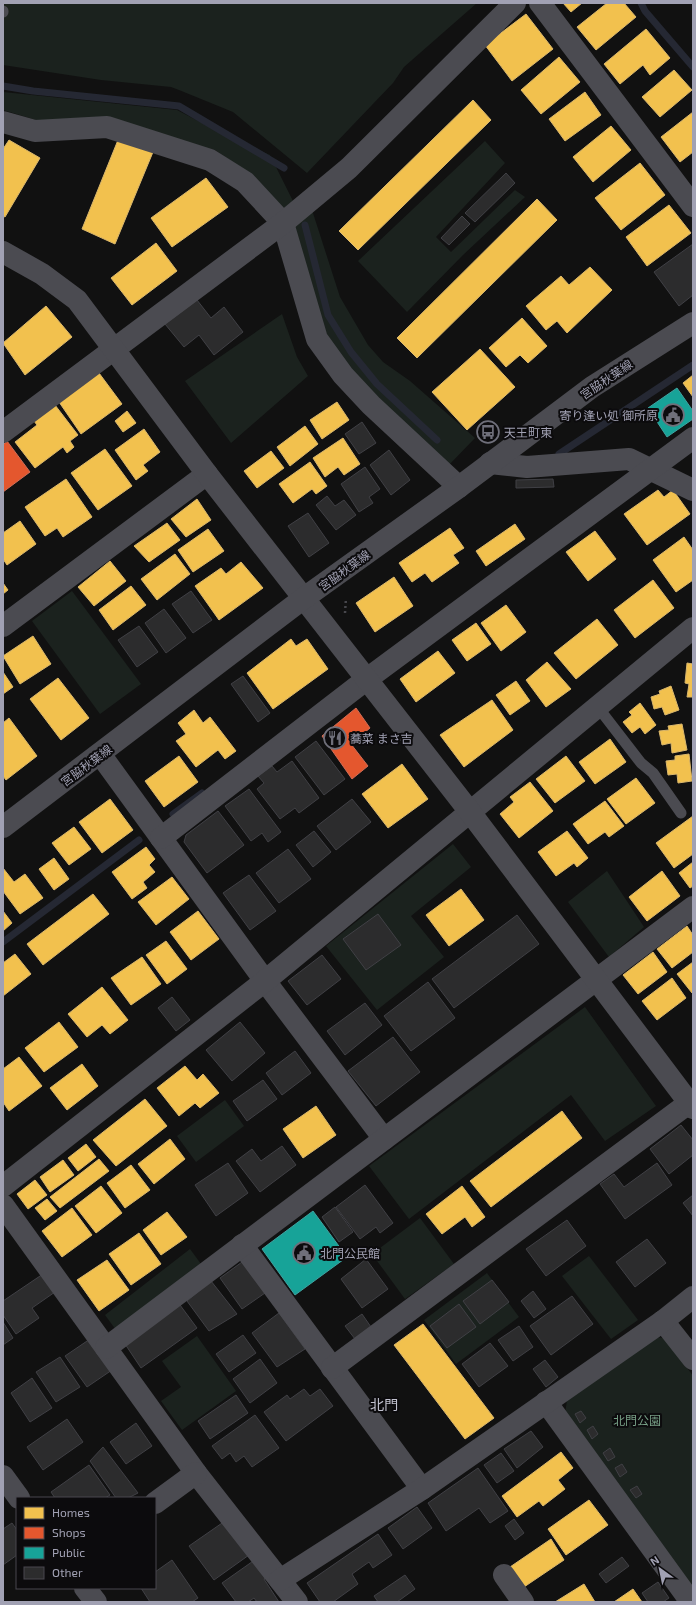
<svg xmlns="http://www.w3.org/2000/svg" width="696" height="1605" viewBox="0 0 696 1605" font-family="'Exo 2','Noto Sans JP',sans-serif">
	<rect width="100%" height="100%" fill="#111"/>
	<g fill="#1b221e">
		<path d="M 3,3 L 477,3 L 404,67 L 393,83 L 307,173 L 233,112 L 179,90 L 171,87 L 101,80 L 3,65 Z"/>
		<path d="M 3,92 L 177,110 L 225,135 L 270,155 L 293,201 L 276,215 L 240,167 L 215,150 L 36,120 L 3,110 Z"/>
		<path d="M 485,141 L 505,163 L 436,237 L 451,252 L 515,190 L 525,197 L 463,255 L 407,312 L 358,261 Z"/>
		<path d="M 312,210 L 340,297 L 368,345 L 383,362 L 410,381 L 475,438 L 446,468 L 343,375 L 285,229 Z"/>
		<path d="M 282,314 L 297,357 L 308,376 L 231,443 L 185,381 Z"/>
		<path d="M 72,591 L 141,684 L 100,714 L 32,621 Z"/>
		<path d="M 453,844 L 471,867 L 411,916 L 444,957 L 377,1010 L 326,946 Z"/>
		<path d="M 607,871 L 644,927 L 609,957 L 568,902 Z"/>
		<path d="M 585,1007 L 656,1106 L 605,1141 L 571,1095 L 409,1219 L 369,1166 Z"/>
		<path d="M 225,1100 L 244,1126 L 196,1162 L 177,1136 Z"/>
		<path d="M 420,1218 L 454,1264 L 405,1299 L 372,1254 Z"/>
		<path d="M 190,1249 L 201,1264 L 116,1330 L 105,1315 Z"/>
		<path d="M 589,1256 L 638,1320 L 611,1339 L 562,1276 Z"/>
		<path d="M 487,1273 L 519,1317 L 456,1364 L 424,1320 Z"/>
		<path d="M 197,1336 L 236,1391 L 182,1430 L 161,1401 L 181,1387 L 162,1361 Z"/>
		<path d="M 654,1337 L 666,1338 L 693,1376 L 693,1589 L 565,1414 L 567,1400 Z"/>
	</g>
	<g fill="#f2c14e" stroke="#dab76c">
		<path d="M 563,3 L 582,3 L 571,12 Z"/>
		<path d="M 607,3 L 624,3 L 636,17 L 596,50 L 577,27 Z"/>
		<path d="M 526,14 L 553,49 L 512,81 L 485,45 Z"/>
		<path d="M 646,29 L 670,58 L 650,75 L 643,65 L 620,84 L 604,64 Z"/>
		<path d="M 559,57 L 580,82 L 541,114 L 521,90 Z"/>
		<path d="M 674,70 L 692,90 L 660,117 L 642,97 Z"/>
		<path d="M 585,92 L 601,115 L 565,141 L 549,119 Z"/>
		<path d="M 473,100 L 491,120 L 358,250 L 339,231 Z"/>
		<path d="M 693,112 L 693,152 L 680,162 L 661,137 Z"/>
		<path d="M 611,126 L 631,150 L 593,182 L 573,157 Z"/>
		<path d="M 9,140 L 40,158 L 5,217 L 3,216 L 3,149 Z"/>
		<path d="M 118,140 L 153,152 L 115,244 L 82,229 Z"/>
		<path d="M 640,163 L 665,195 L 621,230 L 595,198 Z"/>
		<path d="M 206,178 L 228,207 L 172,247 L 151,218 Z"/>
		<path d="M 537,199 L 557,220 L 417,358 L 397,338 Z"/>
		<path d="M 669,205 L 691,233 L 647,266 L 626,237 Z"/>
		<path d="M 156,243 L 177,271 L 132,305 L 111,278 Z"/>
		<path d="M 590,267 L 612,290 L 567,333 L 557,321 L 546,330 L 526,306 L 561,276 L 569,285 Z"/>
		<path d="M 46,306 L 72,337 L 25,375 L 3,343 Z"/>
		<path d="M 522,318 L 547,346 L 528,363 L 520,355 L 506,367 L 489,348 Z"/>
		<path d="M 480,349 L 515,387 L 467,430 L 432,392 Z"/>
		<path d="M 99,373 L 122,404 L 81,434 L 59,402 Z"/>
		<path d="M 693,375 L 693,397 L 683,383 Z"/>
		<path d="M 337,402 L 349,420 L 322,439 L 310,420 Z"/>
		<path d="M 55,405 L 78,435 L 70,441 L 74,447 L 67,453 L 63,447 L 35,468 L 15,442 L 37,425 L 34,421 Z"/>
		<path d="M 127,411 L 136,423 L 123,432 L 115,421 Z"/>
		<path d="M 305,426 L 318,444 L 290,466 L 277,447 Z"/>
		<path d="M 144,429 L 160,452 L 143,465 L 148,471 L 136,480 L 115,450 Z"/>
		<path d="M 343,438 L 360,464 L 344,475 L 338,467 L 325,477 L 313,458 Z"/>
		<path d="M 105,449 L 132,486 L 98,510 L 71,473 Z"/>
		<path d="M 271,451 L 284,468 L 257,488 L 244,471 Z"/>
		<path d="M 310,462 L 327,486 L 316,494 L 312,489 L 293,503 L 279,484 Z"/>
		<path d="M 66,479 L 92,517 L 63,537 L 57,528 L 45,536 L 25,507 Z"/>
		<path d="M 658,490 L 664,497 L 673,490 L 690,514 L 647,545 L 624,514 Z"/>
		<path d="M 197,499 L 211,520 L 186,537 L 171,519 Z"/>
		<path d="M 20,521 L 36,544 L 7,565 L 3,559 L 3,533 Z"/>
		<path d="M 167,523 L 180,540 L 149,562 L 134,546 Z"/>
		<path d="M 515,524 L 525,539 L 486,566 L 476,551 Z"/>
		<path d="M 450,528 L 464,548 L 453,555 L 459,563 L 432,582 L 425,573 L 412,582 L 399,563 Z"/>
		<path d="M 208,529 L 224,551 L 193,572 L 178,550 Z"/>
		<path d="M 595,531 L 616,559 L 588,581 L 566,552 Z"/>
		<path d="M 684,537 L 693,550 L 693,580 L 676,592 L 653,560 Z"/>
		<path d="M 175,554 L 190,574 L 157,600 L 141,579 Z"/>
		<path d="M 110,561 L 126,581 L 94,606 L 78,587 Z"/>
		<path d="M 241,562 L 263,588 L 219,620 L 195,586 L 221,568 L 226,574 Z"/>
		<path d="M 394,577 L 413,606 L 375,632 L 356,603 Z"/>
		<path d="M 653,580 L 674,608 L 635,638 L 614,610 Z"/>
		<path d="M 3,583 L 8,590 L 3,594 Z"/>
		<path d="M 131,586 L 146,605 L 113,630 L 99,610 Z"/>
		<path d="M 506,605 L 526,632 L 501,651 L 481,623 Z"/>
		<path d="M 597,619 L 618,645 L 576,679 L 554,653 Z"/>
		<path d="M 476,623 L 491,644 L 467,661 L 452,640 Z"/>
		<path d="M 33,636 L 51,664 L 20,684 L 3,656 Z"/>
		<path d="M 291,639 L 296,646 L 307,639 L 328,669 L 273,709 L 247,673 Z"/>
		<path d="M 438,651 L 455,673 L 416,702 L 400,679 Z"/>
		<path d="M 547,662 L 571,689 L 546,707 L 526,680 Z"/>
		<path d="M 687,663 L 693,664 L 693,697 L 687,697 L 689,684 L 685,683 Z"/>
		<path d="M 3,672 L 13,687 L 3,694 Z"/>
		<path d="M 58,678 L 89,718 L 61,740 L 30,699 Z"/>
		<path d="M 516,681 L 530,701 L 510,715 L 496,695 Z"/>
		<path d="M 671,686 L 679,710 L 665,715 L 662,707 L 654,709 L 651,697 L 660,694 L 659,691 Z"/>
		<path d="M 492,700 L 513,730 L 464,767 L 440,735 Z"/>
		<path d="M 640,703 L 656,725 L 645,734 L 640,727 L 632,733 L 623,722 L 632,715 L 629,712 Z"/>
		<path d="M 194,710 L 203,723 L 210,717 L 236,751 L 225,759 L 218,750 L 196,767 L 176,741 L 186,734 L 178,723 Z"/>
		<path d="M 9,718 L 37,756 L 6,780 L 3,776 L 3,723 Z"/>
		<path d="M 682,724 L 687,750 L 672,753 L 671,743 L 662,745 L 659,731 L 669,730 L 668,726 Z"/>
		<path d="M 610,739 L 626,762 L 595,784 L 579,762 Z"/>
		<path d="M 689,754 L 692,781 L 678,783 L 677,774 L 668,775 L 666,761 L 675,760 L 675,756 Z"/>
		<path d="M 179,756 L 198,782 L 164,807 L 145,781 Z"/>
		<path d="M 566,756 L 585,781 L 555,803 L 536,779 Z"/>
		<path d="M 402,764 L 428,799 L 388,828 L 362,794 Z"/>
		<path d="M 636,778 L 655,803 L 626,824 L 607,799 Z"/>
		<path d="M 530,782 L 553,811 L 519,838 L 500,814 L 514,802 L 510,797 Z"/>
		<path d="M 110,799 L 133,830 L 102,853 L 79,822 Z"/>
		<path d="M 605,801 L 624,826 L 609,837 L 605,832 L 588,844 L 573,824 Z"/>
		<path d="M 693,816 L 693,854 L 674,868 L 656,843 Z"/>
		<path d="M 74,827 L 91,849 L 69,865 L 52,843 Z"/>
		<path d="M 567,831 L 588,858 L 577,867 L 574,863 L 556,876 L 538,852 Z"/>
		<path d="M 146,847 L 155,859 L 149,865 L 155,872 L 143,882 L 147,888 L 132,899 L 112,872 Z"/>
		<path d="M 54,858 L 69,879 L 54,890 L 39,869 Z"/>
		<path d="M 693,862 L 693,886 L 690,888 L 679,873 Z"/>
		<path d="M 3,868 L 14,882 L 25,874 L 43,898 L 20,914 L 3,891 Z"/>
		<path d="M 662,871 L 680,896 L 647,921 L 629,897 Z"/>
		<path d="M 172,877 L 189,899 L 156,925 L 138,902 Z"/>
		<path d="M 461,889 L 484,920 L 449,946 L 426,915 Z"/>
		<path d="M 93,894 L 109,914 L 43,965 L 27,944 Z"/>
		<path d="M 3,911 L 12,923 L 3,931 Z"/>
		<path d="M 198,911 L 219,939 L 191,960 L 170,932 Z"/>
		<path d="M 687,926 L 693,935 L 693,952 L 672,968 L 657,949 Z"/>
		<path d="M 166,941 L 187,969 L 167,984 L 146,955 Z"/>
		<path d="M 653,952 L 667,972 L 638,994 L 623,975 Z"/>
		<path d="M 15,954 L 31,974 L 3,996 L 3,963 Z"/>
		<path d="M 142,957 L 161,984 L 131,1005 L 111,978 Z"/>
		<path d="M 693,962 L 693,993 L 692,993 L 677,974 Z"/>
		<path d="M 672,978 L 686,998 L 657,1020 L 642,1001 Z"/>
		<path d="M 102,987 L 128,1020 L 110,1034 L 102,1025 L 87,1037 L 68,1014 Z"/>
		<path d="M 59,1022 L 78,1047 L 44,1072 L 25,1048 Z"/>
		<path d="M 19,1057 L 42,1086 L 9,1111 L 3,1102 L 3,1069 Z"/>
		<path d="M 82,1064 L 98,1086 L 67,1110 L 50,1088 Z"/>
		<path d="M 185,1066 L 197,1080 L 203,1074 L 219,1093 L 200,1108 L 195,1103 L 179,1116 L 157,1088 Z"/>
		<path d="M 145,1099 L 167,1126 L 116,1166 L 93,1140 Z"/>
		<path d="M 316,1106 L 336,1135 L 303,1158 L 283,1129 Z"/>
		<path d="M 562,1111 L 582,1138 L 491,1207 L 470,1181 Z"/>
		<path d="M 170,1139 L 185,1159 L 154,1184 L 138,1164 Z"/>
		<path d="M 86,1144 L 96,1157 L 78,1171 L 68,1158 Z"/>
		<path d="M 99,1159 L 109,1171 L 60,1208 L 50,1197 Z"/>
		<path d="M 63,1160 L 74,1175 L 50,1192 L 40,1177 Z"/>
		<path d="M 131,1165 L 150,1190 L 125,1208 L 107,1183 Z"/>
		<path d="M 35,1180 L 47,1195 L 28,1209 L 17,1194 Z"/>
		<path d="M 101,1186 L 122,1213 L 96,1233 L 75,1206 Z"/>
		<path d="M 462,1186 L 485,1217 L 472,1227 L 465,1217 L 442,1234 L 426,1214 Z"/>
		<path d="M 47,1199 L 57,1211 L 45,1220 L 35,1208 Z"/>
		<path d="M 72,1208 L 92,1235 L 62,1257 L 42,1231 Z"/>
		<path d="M 167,1212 L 187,1237 L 161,1255 L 143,1230 Z"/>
		<path d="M 139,1233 L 161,1264 L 131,1285 L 109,1254 Z"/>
		<path d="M 107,1260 L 129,1290 L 99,1311 L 77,1280 Z"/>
		<path d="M 423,1324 L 494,1418 L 465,1439 L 394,1345 Z"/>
		<path d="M 561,1452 L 573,1468 L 558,1480 L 565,1489 L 543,1506 L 539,1501 L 517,1517 L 502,1496 Z"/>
		<path d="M 589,1500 L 608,1525 L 566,1555 L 548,1529 Z"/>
		<path d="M 551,1539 L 564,1560 L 524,1587 L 510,1567 Z"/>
		<path d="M 584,1584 L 595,1602 L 555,1602 Z"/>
		<path d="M 633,1589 L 642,1602 L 614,1602 Z"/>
	</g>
	<g fill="#e4572e" stroke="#d06d56">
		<path d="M 7,441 L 30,472 L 3,492 L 3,445 Z"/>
		<path d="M 356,708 L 370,728 L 351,744 L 368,766 L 352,779 L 322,736 Z"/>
	</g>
	<g fill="#17a398" stroke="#40a2a0">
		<path d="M 677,388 L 693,411 L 693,419 L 667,437 L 648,408 Z"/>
		<path d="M 313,1211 L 347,1257 L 295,1295 L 262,1249 Z"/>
	</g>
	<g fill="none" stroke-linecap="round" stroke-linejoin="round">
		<g stroke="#252833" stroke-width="7">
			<path d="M 641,3 L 645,11 L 693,67"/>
			<path d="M 3,86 L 33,91 L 179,106 L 284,168"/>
			<path d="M 305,225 L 328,315 L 351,352 L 377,384 L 437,440"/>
			<path d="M 559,454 L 693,365"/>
			<path d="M 173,814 L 202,793"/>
			<path d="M 3,942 L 139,840"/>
		</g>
	</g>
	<g fill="#2c2c2d" stroke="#404045">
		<path d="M 506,173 L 515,183 L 475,222 L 465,213 Z"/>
		<path d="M 462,216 L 470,224 L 449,245 L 441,238 Z"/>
		<path d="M 693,244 L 693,295 L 679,306 L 654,272 Z"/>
		<path d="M 197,300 L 211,318 L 224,307 L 243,332 L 214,355 L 199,335 L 184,347 L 165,324 Z"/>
		<path d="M 362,422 L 376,443 L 359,454 L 345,434 Z"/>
		<path d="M 389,450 L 410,480 L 391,495 L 370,465 Z"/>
		<path d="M 365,467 L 380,489 L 369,497 L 373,503 L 359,512 L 341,484 Z"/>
		<path d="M 553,479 L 554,487 L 516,488 L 516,480 Z"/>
		<path d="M 327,496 L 335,506 L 344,500 L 356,515 L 336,530 L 316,505 Z"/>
		<path d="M 308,513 L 329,543 L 309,557 L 288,526 Z"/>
		<path d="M 191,591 L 212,620 L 193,633 L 172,604 Z"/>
		<path d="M 164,609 L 186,638 L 166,653 L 145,623 Z"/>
		<path d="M 139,626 L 158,652 L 137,667 L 118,640 Z"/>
		<path d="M 243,676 L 270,713 L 258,722 L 231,684 Z"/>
		<path d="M 316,741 L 345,779 L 324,795 L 295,757 Z"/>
		<path d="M 292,761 L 319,798 L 299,813 L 295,808 L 280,819 L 257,789 L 264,783 L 258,776 L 272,766 L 277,772 Z"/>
		<path d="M 249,789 L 281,832 L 268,842 L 262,833 L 251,841 L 225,806 Z"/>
		<path d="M 352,799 L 371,822 L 336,850 L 317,826 Z"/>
		<path d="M 218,811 L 244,845 L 207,873 L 184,842 L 186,835 Z"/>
		<path d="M 314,831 L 331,852 L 313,867 L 296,845 Z"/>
		<path d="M 288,849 L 311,879 L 279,903 L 256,873 Z"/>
		<path d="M 249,875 L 276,911 L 250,930 L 223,893 Z"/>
		<path d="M 378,914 L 401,945 L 366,970 L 343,939 Z"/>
		<path d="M 517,915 L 539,944 L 454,1008 L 432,979 Z"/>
		<path d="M 322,955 L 341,979 L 307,1005 L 288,981 Z"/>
		<path d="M 428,982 L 455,1018 L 411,1051 L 384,1016 Z"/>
		<path d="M 172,997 L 190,1020 L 176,1031 L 158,1008 Z"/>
		<path d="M 365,1003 L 382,1025 L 345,1055 L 327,1031 Z"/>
		<path d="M 240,1022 L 265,1053 L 232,1081 L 206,1050 Z"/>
		<path d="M 393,1037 L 420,1072 L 376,1106 L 348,1071 Z"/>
		<path d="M 295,1051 L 311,1073 L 282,1095 L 266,1073 Z"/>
		<path d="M 263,1080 L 277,1099 L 247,1121 L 233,1101 Z"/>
		<path d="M 681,1125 L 693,1140 L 693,1155 L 669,1174 L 650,1149 Z"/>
		<path d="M 282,1146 L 296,1165 L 260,1192 L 236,1161 L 252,1149 L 261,1161 Z"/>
		<path d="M 228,1163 L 248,1193 L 216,1216 L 195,1185 Z"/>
		<path d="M 657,1163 L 672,1185 L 625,1219 L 600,1184 L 614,1174 L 624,1187 Z"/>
		<path d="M 365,1185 L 393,1223 L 380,1233 L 376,1227 L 360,1239 L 336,1207 Z"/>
		<path d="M 693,1195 L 693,1216 L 683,1203 Z"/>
		<path d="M 335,1207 L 353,1232 L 339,1242 L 322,1217 Z"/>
		<path d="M 567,1220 L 586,1246 L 546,1276 L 526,1249 Z"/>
		<path d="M 647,1239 L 666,1263 L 635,1287 L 616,1262 Z"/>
		<path d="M 366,1259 L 388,1289 L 362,1308 L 341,1279 Z"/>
		<path d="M 242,1262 L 265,1293 L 242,1309 L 220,1278 Z"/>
		<path d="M 43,1274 L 55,1292 L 32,1308 L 39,1318 L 16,1334 L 3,1315 L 3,1301 Z"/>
		<path d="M 492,1280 L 509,1302 L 480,1324 L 463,1301 Z"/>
		<path d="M 211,1281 L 237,1314 L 209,1331 L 187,1301 Z"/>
		<path d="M 533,1291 L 546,1309 L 534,1318 L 521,1301 Z"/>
		<path d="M 572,1296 L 593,1324 L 551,1355 L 530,1326 Z"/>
		<path d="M 459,1304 L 476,1327 L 447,1348 L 430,1326 Z"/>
		<path d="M 180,1305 L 197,1328 L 141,1368 L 125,1344 Z"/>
		<path d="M 279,1313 L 305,1349 L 277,1367 L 252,1333 Z"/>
		<path d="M 362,1314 L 371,1327 L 355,1339 L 345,1326 Z"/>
		<path d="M 3,1322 L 13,1338 L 3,1345 Z"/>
		<path d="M 519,1326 L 533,1347 L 513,1361 L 498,1340 Z"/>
		<path d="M 243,1335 L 256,1353 L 229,1372 L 216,1354 Z"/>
		<path d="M 90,1339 L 112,1370 L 87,1387 L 65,1356 Z"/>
		<path d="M 490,1343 L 508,1366 L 479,1387 L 462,1364 Z"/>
		<path d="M 60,1357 L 80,1387 L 56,1402 L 36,1372 Z"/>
		<path d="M 260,1359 L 277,1383 L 250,1403 L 233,1379 Z"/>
		<path d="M 545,1360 L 558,1377 L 546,1387 L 533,1369 Z"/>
		<path d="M 32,1378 L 52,1408 L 30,1422 L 11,1393 Z"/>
		<path d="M 304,1389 L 310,1396 L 320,1389 L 333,1406 L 286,1441 L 264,1412 L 287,1395 L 290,1399 Z"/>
		<path d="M 236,1395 L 248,1413 L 210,1439 L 198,1421 Z"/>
		<path d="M 581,1411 L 586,1418 L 580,1423 L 575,1414 Z"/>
		<path d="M 255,1415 L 279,1448 L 252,1467 L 244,1456 L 236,1462 L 230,1453 L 222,1459 L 212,1446 Z"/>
		<path d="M 67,1419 L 83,1442 L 43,1470 L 27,1447 Z"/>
		<path d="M 136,1423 L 152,1446 L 126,1464 L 110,1442 Z"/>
		<path d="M 593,1426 L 598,1434 L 592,1439 L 587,1430 Z"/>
		<path d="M 531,1431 L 543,1447 L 517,1468 L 504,1449 Z"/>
		<path d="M 103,1447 L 138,1493 L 128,1498 L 116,1498 L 90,1461 Z"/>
		<path d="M 610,1448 L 615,1457 L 608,1461 L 603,1453 Z"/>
		<path d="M 501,1453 L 514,1471 L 497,1483 L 484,1465 Z"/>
		<path d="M 622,1464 L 627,1472 L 620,1477 L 615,1468 Z"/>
		<path d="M 89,1465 L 110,1495 L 105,1498 L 55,1498 L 51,1492 Z"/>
		<path d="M 478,1468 L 508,1511 L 490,1523 L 479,1508 L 446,1531 L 428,1503 Z"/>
		<path d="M 637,1486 L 642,1494 L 636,1498 L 630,1490 Z"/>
		<path d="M 417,1507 L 432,1528 L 403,1549 L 388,1528 Z"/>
		<path d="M 514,1519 L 524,1533 L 515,1540 L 505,1526 Z"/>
		<path d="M 225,1521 L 249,1555 L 214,1580 L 189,1546 Z"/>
		<path d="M 12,1523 L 17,1530 L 17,1555 L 3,1565 L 3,1529 Z"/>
		<path d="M 378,1534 L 392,1555 L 373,1568 L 369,1562 L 352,1574 L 358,1584 L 333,1602 L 320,1602 L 307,1583 Z"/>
		<path d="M 622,1557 L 629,1566 L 606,1583 L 599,1574 Z"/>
		<path d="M 256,1559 L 268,1576 L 264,1579 L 279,1602 L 257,1602 L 254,1598 L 248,1602 L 236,1602 L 222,1583 Z"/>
		<path d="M 172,1560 L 198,1598 L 192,1602 L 150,1602 L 141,1588 L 155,1588 L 155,1572 Z"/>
		<path d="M 405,1575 L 415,1589 L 397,1602 L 378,1602 L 374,1596 Z"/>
		<path d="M 658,1582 L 669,1598 L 663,1602 L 648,1602 L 642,1593 Z"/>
	</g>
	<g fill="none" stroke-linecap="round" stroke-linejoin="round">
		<path stroke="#47474c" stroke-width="2.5" stroke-dasharray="2 3" stroke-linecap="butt" d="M 345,613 L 346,598"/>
		<g stroke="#4b4b51" stroke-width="11">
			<path d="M 3,11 L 3,12"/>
			<path d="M 597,706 L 641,763 L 653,773 L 681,813"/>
		</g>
		<g stroke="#4b4b51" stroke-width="22">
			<path d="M 540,3 L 693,206"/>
			<path d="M 3,122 L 35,131 L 107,127 L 210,160 L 245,182 L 283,223 L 317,339 L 343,375 L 371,405 L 459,487"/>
			<path d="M 3,432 L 283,223 L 349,168 L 515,3"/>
			<path d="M 490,463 L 527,467 L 629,459 L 693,490"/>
			<path d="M 3,626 L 207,474"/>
			<path d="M 100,754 L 265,981 L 384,1139"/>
			<path d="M 161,838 L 367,679 L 693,438"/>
			<path d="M 3,1186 L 265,981 L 693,628"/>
			<path d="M 3,1205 L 196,1473 L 297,1602"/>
			<path d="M 242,1245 L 422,1489"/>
			<path d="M 663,1321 L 693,1359"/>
			<path d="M 106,1348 L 693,907"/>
			<path d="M 332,1368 L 689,1103"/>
			<path d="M 546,1402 L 691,1602"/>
			<path d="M 3,1476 L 19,1498"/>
			<path d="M 155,1503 L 196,1473"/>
			<path d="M 504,1575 L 523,1602"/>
			<path d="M 280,1580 L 422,1489 L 663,1321 L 693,1297"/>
			<path d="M 85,1588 L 96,1602"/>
		</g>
		<g stroke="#4b4b51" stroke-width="22">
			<path d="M 3,252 L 42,274 L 77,300 L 207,474 L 470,812 L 693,1108"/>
			<path d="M 3,827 L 304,598 L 459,487 L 592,387 L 693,323"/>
		</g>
	</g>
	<defs>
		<g id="civic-ring" transform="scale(1.15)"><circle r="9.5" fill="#0c0b0d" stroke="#6f6f7a" stroke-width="1.5"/><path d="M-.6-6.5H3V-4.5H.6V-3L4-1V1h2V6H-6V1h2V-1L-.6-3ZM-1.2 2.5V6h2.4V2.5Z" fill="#6f6f7a"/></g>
		<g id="bus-ring" transform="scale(1.15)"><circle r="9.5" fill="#0c0b0d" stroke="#6f6f7a" stroke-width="1.5"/><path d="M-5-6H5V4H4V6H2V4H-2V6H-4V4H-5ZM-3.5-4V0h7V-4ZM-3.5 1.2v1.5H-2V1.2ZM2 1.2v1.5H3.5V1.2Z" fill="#6f6f7a"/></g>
		<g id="restaurant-ring" transform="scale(1.15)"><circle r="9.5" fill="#0c0b0d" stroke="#6f6f7a" stroke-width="1.5"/><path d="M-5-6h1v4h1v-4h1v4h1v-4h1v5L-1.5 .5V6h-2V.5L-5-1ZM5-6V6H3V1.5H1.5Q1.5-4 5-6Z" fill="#6f6f7a"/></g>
	</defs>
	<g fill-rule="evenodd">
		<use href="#civic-ring" x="673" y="415"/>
		<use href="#bus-ring" x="488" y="432"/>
		<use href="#restaurant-ring" x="335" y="738"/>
		<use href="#civic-ring" x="304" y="1253"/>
	</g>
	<g text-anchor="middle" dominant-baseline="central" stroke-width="4" stroke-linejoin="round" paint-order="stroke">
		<g font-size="12" fill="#a1a1b3" stroke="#0c0b0d">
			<text transform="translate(606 379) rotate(-34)">宮脇秋葉線</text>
			<text transform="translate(344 570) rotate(-36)">宮脇秋葉線</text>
			<text transform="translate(86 765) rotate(-37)">宮脇秋葉線</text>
		</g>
		<g font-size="12" fill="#a1a1b3" stroke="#0c0b0d" text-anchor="start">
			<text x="658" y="415" text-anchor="end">寄り逢い処 御所原</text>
			<text x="504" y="432">天王町東</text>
			<text x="350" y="738">蕎菜 まさ吉</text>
			<text x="320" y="1253">北門公民館</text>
		</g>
		<g font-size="12" fill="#779f86" stroke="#0c0b0d">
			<text x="637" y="1420">北門公園</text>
		</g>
		<g font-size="14" fill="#c2c2cf" stroke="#0c0b0d">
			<text x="384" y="1404">北門</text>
		</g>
	</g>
	<rect width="696" height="1605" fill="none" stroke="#a1a1b3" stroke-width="8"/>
	<rect x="16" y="1497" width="140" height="92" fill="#0c0b0d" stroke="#48474f"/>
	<rect x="24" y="1507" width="20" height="12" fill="#f2c14e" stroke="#48474f"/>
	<text x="52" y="1517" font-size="12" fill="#a1a1b3">Homes</text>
	<rect x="24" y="1527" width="20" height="12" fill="#e4572e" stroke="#48474f"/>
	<text x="52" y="1537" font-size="12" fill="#a1a1b3">Shops</text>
	<rect x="24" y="1547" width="20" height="12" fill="#17a398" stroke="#48474f"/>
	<text x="52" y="1557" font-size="12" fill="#a1a1b3">Public</text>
	<rect x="24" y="1567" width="20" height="12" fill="#2c2c2d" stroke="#48474f"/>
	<text x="52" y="1577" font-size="12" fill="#a1a1b3">Other</text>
	<g transform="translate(660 1569) rotate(327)" stroke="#0c0b0d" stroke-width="3" paint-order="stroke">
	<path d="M0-3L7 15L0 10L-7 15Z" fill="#a1a1b3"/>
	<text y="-6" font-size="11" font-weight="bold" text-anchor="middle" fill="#a1a1b3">N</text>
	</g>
</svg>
